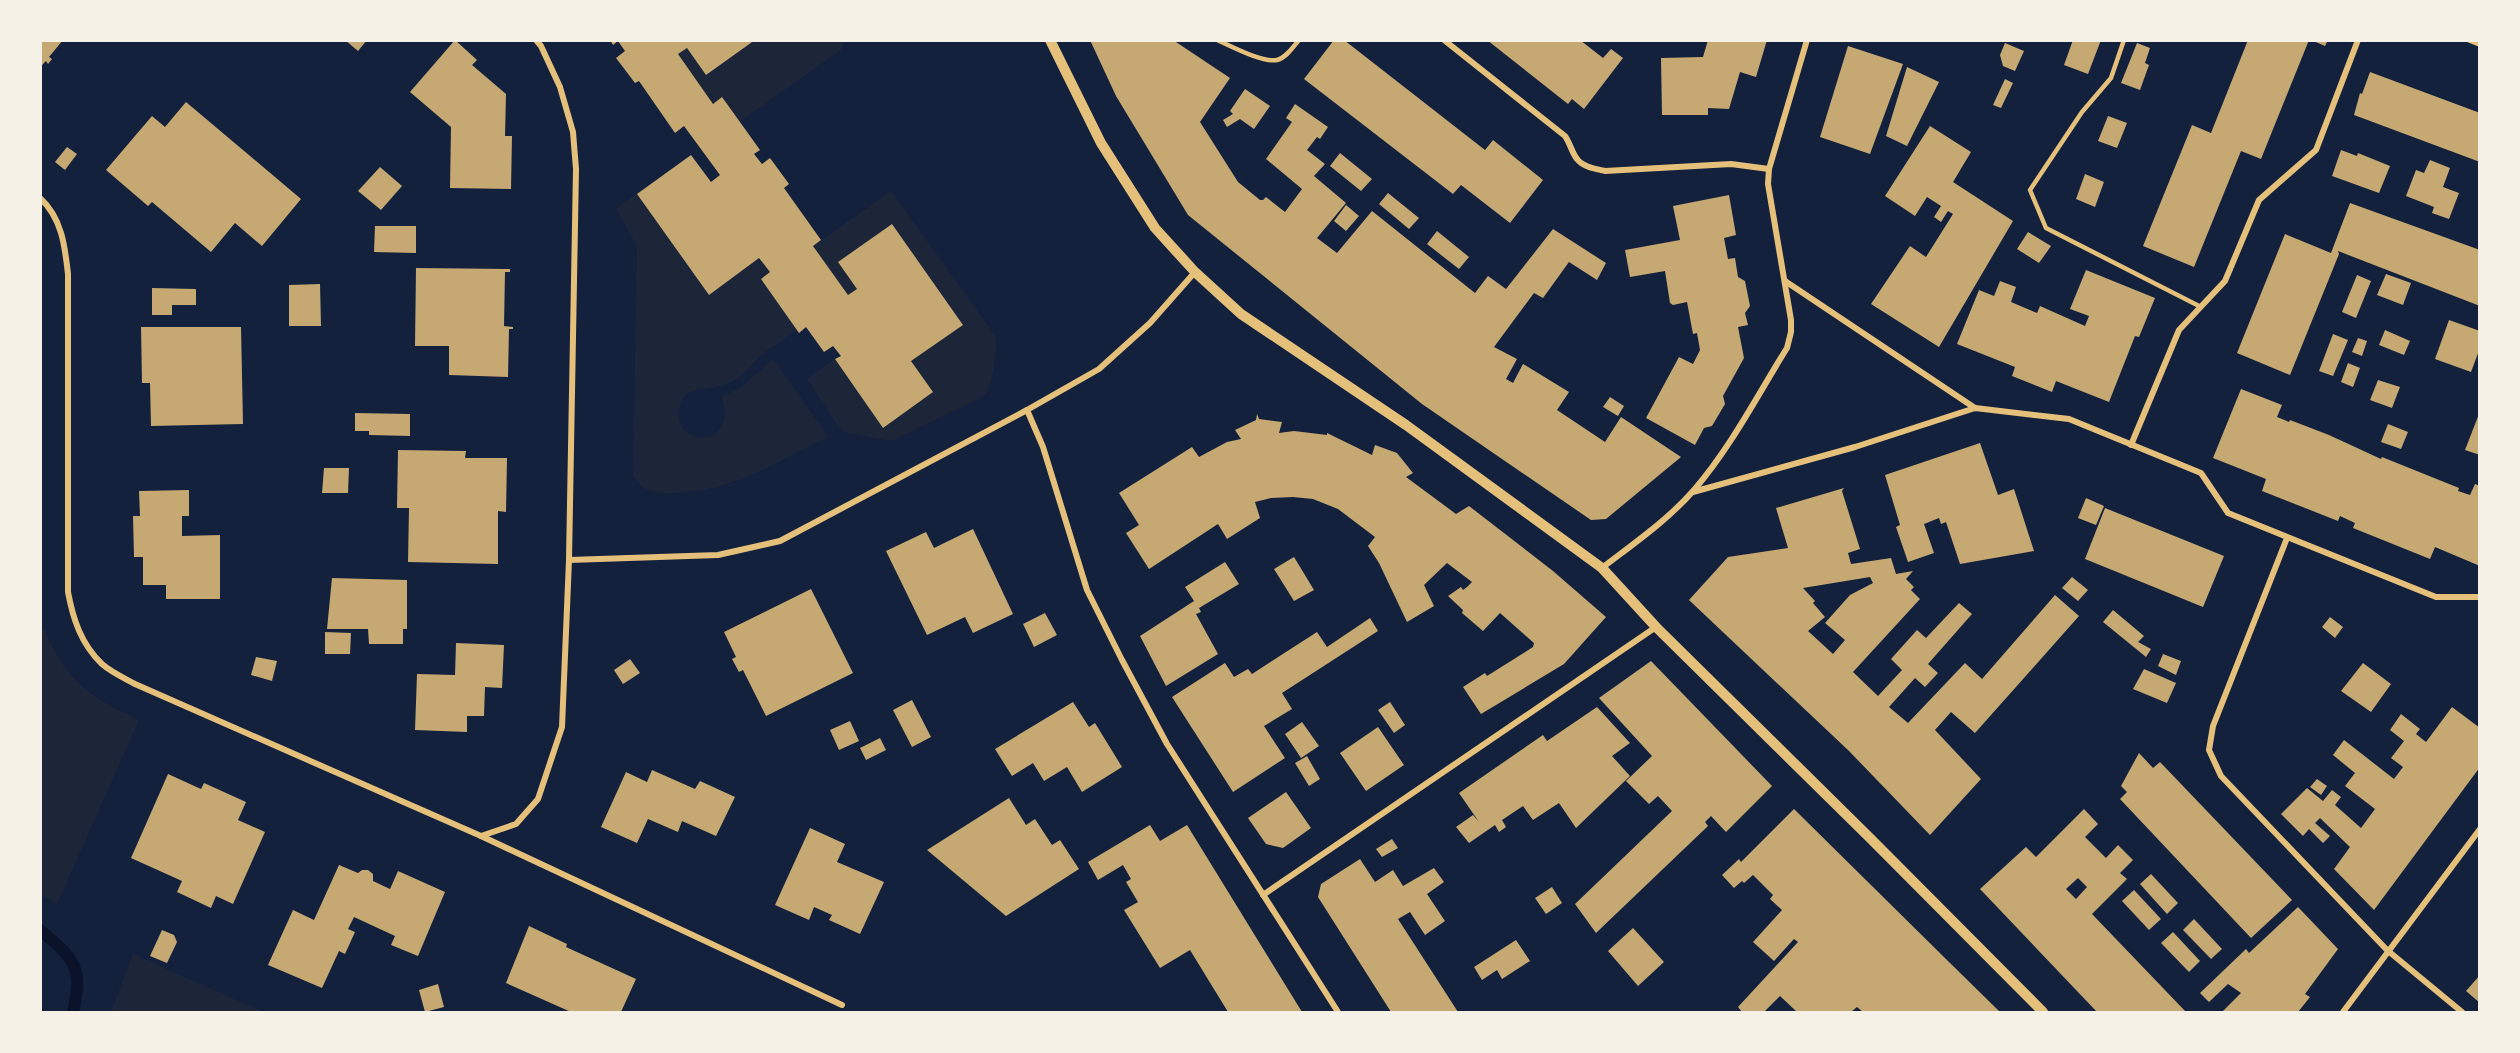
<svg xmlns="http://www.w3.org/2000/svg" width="2520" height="1053" viewBox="0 0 2520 1053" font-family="Poppins,sans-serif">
	<rect width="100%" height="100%" fill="#14213d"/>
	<g fill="#1d2539">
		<path d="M 844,40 L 842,49 L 739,122 L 713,104 L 678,54 L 687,48 L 706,75 L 755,41 Z"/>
		<path d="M 891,191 L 995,335 C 997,349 994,386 984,396 L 892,441 L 842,432 L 807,379 L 835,359 L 883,428 L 933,392 L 911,361 L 963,324 L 892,224 L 838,262 L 857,289 L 848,295 L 813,246 Z"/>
		<path d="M 637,194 L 708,294 L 759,258 L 770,272 L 761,279 L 797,330 L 761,355 L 742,375 L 732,382 L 717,387 L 690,391 C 666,412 684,447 714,435 C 727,424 727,412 721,396 L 739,389 L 773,359 L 829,437 C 779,461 730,493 673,493 C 665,493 654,493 646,489 C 641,487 637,480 633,476 L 637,247 L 616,208 Z"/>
		<path d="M 41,629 L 45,629 C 63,679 92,699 139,720 L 57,904 L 41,895 Z"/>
		<path d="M 133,954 L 263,1012 L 111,1012 Z"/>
	</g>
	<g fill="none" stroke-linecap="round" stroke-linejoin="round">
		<path stroke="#0b132b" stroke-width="12" d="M 40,930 C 75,959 83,967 73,1012"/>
	</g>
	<g fill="#c6a872" fill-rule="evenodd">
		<path d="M 40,40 L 63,40 L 49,57 L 52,59 L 48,64 L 46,61 L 40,67 Z"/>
		<path d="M 345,40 L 367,40 L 358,51 Z"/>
		<path d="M 455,40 L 477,60 L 472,65 L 506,94 L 505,136 L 512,136 L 511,189 L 450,188 L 451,127 L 410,92 Z"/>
		<path d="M 610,40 L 755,40 L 706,75 L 687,48 L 678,54 L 713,104 L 722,97 L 760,150 L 754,154 L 762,164 L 770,158 L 789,184 L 784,188 L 821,240 L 813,246 L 848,295 L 857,289 L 838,262 L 892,224 L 963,325 L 911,361 L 933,392 L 883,428 L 835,359 L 841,356 L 833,346 L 824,352 L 806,327 L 799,333 L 761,279 L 770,272 L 759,258 L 709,295 L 637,194 L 691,155 L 711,182 L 720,175 L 684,126 L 675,133 L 639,81 L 635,83 L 616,58 L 625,51 L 618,41 L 613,45 Z"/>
		<path d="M 1090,40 L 1173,40 L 1230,78 L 1200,122 L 1238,182 L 1260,200 L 1263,200 L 1266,197 L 1285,212 L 1302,189 L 1266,159 L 1292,122 L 1286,118 L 1295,104 L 1328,127 L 1320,139 L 1317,137 L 1307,150 L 1325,164 L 1314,176 L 1346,203 L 1317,238 L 1337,253 L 1372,211 L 1475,293 L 1488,276 L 1506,289 L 1553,229 L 1606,263 L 1597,280 L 1569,262 L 1543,298 L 1534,293 L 1494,347 L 1517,359 L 1506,379 L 1513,383 L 1523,364 L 1569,392 L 1557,410 L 1605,442 L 1621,417 L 1681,457 L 1606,519 L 1591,520 L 1422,404 L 1188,215 L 1116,96 Z"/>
		<path d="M 1334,40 L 1344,40 L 1485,150 L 1493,140 L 1543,180 L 1510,223 L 1461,185 L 1453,194 L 1304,79 Z"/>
		<path d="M 1487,40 L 1580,40 L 1603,58 L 1611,49 L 1623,58 L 1584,109 L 1572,99 L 1568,104 Z"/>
		<path d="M 1708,40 L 1767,40 L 1756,77 L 1740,72 L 1729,109 L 1708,108 L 1708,115 L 1662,115 L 1661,58 L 1703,57 Z"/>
		<path d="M 2073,40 L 2101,40 L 2088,74 L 2064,65 Z"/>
		<path d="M 2248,40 L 2309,40 L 2261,159 L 2241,151 L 2194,267 L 2143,246 L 2192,125 L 2211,133 Z"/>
		<path d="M 2311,40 L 2328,40 L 2325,46 Z"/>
		<path d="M 2005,43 L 2024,51 L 2015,71 L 2003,66 L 2000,55 Z"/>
		<path d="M 2137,43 L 2150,48 L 2145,63 L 2149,65 L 2140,90 L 2121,83 Z"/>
		<path d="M 1848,46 L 1903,64 L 1870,154 L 1820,137 Z"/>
		<path d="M 1907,67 L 1939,82 L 1907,146 L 1886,136 Z"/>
		<path d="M 2370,72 L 2480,113 L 2480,162 L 2354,115 L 2360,93 L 2362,94 Z"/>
		<path d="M 2005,79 L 2013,83 L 2001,108 L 1993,105 Z"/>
		<path d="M 1245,89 L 1270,106 L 1254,129 L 1240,119 L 1227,127 L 1223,120 L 1233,114 L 1230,111 Z"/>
		<path d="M 186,102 L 301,199 L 262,246 L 235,223 L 211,252 L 152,202 L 148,206 L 106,170 L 152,116 L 165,127 Z"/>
		<path d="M 2108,116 L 2127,123 L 2117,148 L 2098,141 Z"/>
		<path d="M 1930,126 L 1971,152 L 1953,182 L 2013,221 L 1939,347 L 1871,304 L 1910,246 L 1926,257 L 1953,214 L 1948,211 L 1941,222 L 1934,217 L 1941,206 L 1927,197 L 1915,216 L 1885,196 Z"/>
		<path d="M 67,147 L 77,154 L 65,170 L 55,162 Z"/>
		<path d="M 2341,150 L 2357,156 L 2358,153 L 2390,166 L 2379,193 L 2332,176 Z"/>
		<path d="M 1340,153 L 1372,179 L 1361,191 L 1330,166 Z"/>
		<path d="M 2430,160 L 2450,168 L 2443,187 L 2459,193 L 2449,219 L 2432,213 L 2434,207 L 2406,196 L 2416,170 L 2424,173 Z"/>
		<path d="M 380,167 L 402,186 L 381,210 L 358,191 Z"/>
		<path d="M 2085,174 L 2104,182 L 2095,207 L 2076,199 Z"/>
		<path d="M 1388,193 L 1419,218 L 1409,229 L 1379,204 Z"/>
		<path d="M 1729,195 L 1736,235 L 1724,238 L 1728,259 L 1735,258 L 1738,277 L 1745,281 L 1750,306 L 1745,313 L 1748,325 L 1738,327 L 1744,358 L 1723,396 L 1725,404 L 1712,426 L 1704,428 L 1695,445 L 1646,418 L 1679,357 L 1693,364 L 1700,350 L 1697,333 L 1693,334 L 1687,302 L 1673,305 L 1670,303 L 1665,271 L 1630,277 L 1625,250 L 1680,240 L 1673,206 Z"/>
		<path d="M 2350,203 L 2480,250 L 2480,306 L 2338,251 L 2339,254 L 2290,375 L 2237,353 L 2285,234 L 2331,253 Z"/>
		<path d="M 1346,205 L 1359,216 L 1346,231 L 1334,221 Z"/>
		<path d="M 375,226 L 416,226 L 416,253 L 374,252 Z"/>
		<path d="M 1437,231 L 1469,257 L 1459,269 L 1427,244 Z"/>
		<path d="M 2028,232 L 2051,246 L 2039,263 L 2017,249 Z"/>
		<path d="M 416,268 L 510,269 L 510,272 L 505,272 L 504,326 L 513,327 L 513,329 L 509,329 L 508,377 L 449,375 L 449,346 L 415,346 Z"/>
		<path d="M 2086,270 L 2155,298 L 2139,337 L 2135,336 L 2109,402 L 2056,381 L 2052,392 L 2012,376 L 2015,367 L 1957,344 L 1979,290 L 1994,296 L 2000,281 L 2016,287 L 2011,302 L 2037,313 L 2040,306 L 2085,326 L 2089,316 L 2070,309 Z"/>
		<path d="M 2386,274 L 2411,283 L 2403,305 L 2377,295 Z"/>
		<path d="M 2357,275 L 2371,281 L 2356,318 L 2342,312 Z"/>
		<path d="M 320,284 L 321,326 L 289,326 L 289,285 Z"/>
		<path d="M 152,288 L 196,289 L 196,305 L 172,305 L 172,315 L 152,315 Z"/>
		<path d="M 2449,320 L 2480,331 L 2480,348 L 2471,372 L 2435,359 Z"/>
		<path d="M 141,327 L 241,327 L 243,424 L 151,426 L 150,383 L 142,383 Z"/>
		<path d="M 2385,330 L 2410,341 L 2404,355 L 2379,345 Z"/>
		<path d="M 2333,334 L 2348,340 L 2333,376 L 2319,371 Z"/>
		<path d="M 2358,338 L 2367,341 L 2362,356 L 2352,352 Z"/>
		<path d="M 2348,363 L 2360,368 L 2353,387 L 2341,382 Z"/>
		<path d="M 2378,380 L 2400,387 L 2392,408 L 2370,400 Z"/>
		<path d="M 2241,389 L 2282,405 L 2277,417 L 2289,422 L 2290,420 L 2329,435 L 2381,459 L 2382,457 L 2459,488 L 2458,491 L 2470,495 L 2475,484 L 2480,486 L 2480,566 L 2435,547 L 2430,559 L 2353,528 L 2355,523 L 2340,516 L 2338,521 L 2262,491 L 2266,479 L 2213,458 Z"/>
		<path d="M 1610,397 L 1624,406 L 1618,416 L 1603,407 Z"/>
		<path d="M 355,413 L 410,414 L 410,436 L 369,435 L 369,431 L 355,431 Z"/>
		<path d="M 1257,414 L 1259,419 L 1282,422 L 1279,433 L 1294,431 L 1327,435 L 1327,433 L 1372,455 L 1375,445 L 1397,453 L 1413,473 L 1406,477 L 1456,514 L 1469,506 L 1553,571 L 1606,617 L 1564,664 L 1481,714 L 1463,687 L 1485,673 L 1487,676 L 1533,647 L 1534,643 L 1500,613 L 1483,631 L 1462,613 L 1463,610 L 1448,596 L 1461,587 L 1463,590 L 1467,587 L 1472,582 L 1447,563 L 1424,585 L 1434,606 L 1407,622 L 1379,563 L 1368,546 L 1375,537 L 1338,509 L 1313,499 L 1293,497 L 1271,498 L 1255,502 L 1260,518 L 1227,539 L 1218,524 L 1149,569 L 1126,533 L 1139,525 L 1119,493 L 1192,447 L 1199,457 L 1227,442 L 1241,439 L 1235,430 L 1256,420 Z"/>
		<path d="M 2479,414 L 2480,414 L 2480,455 L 2465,450 Z"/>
		<path d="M 2388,424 L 2408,432 L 2401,449 L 2381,442 Z"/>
		<path d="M 1980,443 L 1998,495 L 2014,489 L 2034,551 L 1960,564 L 1946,522 L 1941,524 L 1939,518 L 1924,524 L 1934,553 L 1908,562 L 1896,527 L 1900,525 L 1885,475 Z"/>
		<path d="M 398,450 L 466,451 L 465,458 L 507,458 L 506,512 L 498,511 L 498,564 L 408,562 L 409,508 L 397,508 Z"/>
		<path d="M 324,468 L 349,468 L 348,493 L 322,493 Z"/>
		<path d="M 1844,488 L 1842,491 L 1860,549 L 1848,553 L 1851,564 L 1891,558 L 1896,574 L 1913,571 L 1906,579 L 1914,587 L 1911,590 L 1920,599 L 1853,672 L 1878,696 L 1902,670 L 1891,659 L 1917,630 L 1926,638 L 1959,603 L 1972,614 L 1928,664 L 1938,673 L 1925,687 L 1915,678 L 1889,707 L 1908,723 L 1965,663 L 1982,679 L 2055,595 L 2079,616 L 1975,733 L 1951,712 L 1935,730 L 1981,779 L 1930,835 L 1849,751 L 1689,600 L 1728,557 L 1788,548 L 1776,508 ZM 1870,577 L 1873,583 L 1850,595 L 1825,623 L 1845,640 L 1833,654 L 1808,631 L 1825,617 L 1813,603 L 1815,601 L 1803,588 Z"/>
		<path d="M 189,490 L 189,516 L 182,516 L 182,536 L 220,535 L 220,599 L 166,599 L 166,585 L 143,585 L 143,557 L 134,557 L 133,516 L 140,516 L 139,491 Z"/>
		<path d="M 2086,498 L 2104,506 L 2096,525 L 2078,518 Z"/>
		<path d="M 2105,508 L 2224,556 L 2203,607 L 2085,559 Z"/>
		<path d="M 973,529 L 1013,614 L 973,633 L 965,617 L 927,635 L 886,551 L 926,532 L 934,548 Z"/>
		<path d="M 1294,557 L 1314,590 L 1294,601 L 1274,569 Z"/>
		<path d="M 1225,562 L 1239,584 L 1199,608 L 1201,612 L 1196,614 L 1218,654 L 1166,686 L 1140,636 L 1194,601 L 1185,587 Z"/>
		<path d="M 2072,577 L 2088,590 L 2078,601 L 2062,588 Z"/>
		<path d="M 332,578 L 407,580 L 407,629 L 403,629 L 403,644 L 369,644 L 368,629 L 327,629 Z"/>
		<path d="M 811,589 L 853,673 L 766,716 L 743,670 L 739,672 L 732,659 L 736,657 L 724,632 Z"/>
		<path d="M 2113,610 L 2144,636 L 2138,642 L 2151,649 L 2146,657 L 2103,622 Z"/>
		<path d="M 1045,613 L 1057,635 L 1034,647 L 1023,624 Z"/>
		<path d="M 2330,617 L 2343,627 L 2335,638 L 2322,627 Z"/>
		<path d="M 1370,618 L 1378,631 L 1282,693 L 1292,709 L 1264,726 L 1285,758 L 1233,792 L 1172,697 L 1225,663 L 1234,677 L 1248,669 L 1252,674 L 1317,632 L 1327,647 Z"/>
		<path d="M 325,632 L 351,633 L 350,654 L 325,654 Z"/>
		<path d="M 456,643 L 504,645 L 502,688 L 485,687 L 484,716 L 467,716 L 467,732 L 415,730 L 417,674 L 455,675 Z"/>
		<path d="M 2163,654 L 2181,661 L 2176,675 L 2158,666 Z"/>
		<path d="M 256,657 L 277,661 L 272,681 L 251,675 Z"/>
		<path d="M 630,659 L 640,673 L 623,684 L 614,670 Z"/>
		<path d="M 1651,661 L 1772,786 L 1726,832 L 1711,816 L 1705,822 L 1708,826 L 1596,933 L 1575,904 L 1672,811 L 1658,796 L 1649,804 L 1626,781 L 1652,756 L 1599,698 Z"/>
		<path d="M 2363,663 L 2391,684 L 2371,712 L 2341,691 Z"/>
		<path d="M 2144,669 L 2176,683 L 2167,703 L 2133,689 Z"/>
		<path d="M 912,700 L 931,737 L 912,747 L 893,710 Z"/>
		<path d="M 1073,702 L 1089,727 L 1095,723 L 1122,767 L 1082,792 L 1067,767 L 1044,781 L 1033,763 L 1012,776 L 995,749 Z"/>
		<path d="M 1390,702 L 1405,725 L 1394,733 L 1378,710 Z"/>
		<path d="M 1597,707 L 1630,743 L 1612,756 L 1630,776 L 1576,828 L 1559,803 L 1533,820 L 1523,806 L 1502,820 L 1506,827 L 1499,832 L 1495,825 L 1469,843 L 1456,827 L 1473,815 L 1479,822 L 1459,793 L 1543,735 L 1547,741 Z"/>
		<path d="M 2452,707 L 2480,728 L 2480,767 L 2374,910 L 2334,869 L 2350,847 L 2320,818 L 2315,823 L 2330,836 L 2323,843 L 2309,829 L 2303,836 L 2281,814 L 2307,788 L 2323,801 L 2332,790 L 2341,797 L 2335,805 L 2361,828 L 2375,809 L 2345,786 L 2355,773 L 2333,755 L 2344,740 L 2394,779 L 2403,767 L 2391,758 L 2404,741 L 2390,730 L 2401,714 L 2420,729 L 2416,734 L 2426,742 Z"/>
		<path d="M 850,721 L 859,741 L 839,750 L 830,730 Z"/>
		<path d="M 1302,722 L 1319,746 L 1301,758 L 1285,734 Z"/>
		<path d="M 1378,727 L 1404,765 L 1366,791 L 1340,753 Z"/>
		<path d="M 880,738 L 886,750 L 866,760 L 860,748 Z"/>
		<path d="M 2139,753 L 2153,768 L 2160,762 L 2292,900 L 2251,938 L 2120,799 L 2127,792 L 2121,786 Z"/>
		<path d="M 1307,756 L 1320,779 L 1309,786 L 1295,763 Z"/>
		<path d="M 652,770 L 695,789 L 700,781 L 735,797 L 716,836 L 682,821 L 678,832 L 648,819 L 637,843 L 601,827 L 626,772 L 647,782 Z"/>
		<path d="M 168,774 L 201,789 L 204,783 L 246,802 L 238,820 L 265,832 L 233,904 L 216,896 L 211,908 L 177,892 L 182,881 L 131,858 Z"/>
		<path d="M 2317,779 L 2327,786 L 2321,795 L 2310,787 Z"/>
		<path d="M 1286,792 L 1311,828 L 1283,848 L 1266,844 L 1248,818 Z"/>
		<path d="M 1009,798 L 1026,825 L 1035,819 L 1052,845 L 1060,840 L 1079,869 L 1006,916 L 927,850 Z"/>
		<path d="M 1794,809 L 1950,963 L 2000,1012 L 1863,1012 L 1857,1007 L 1851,1012 L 1797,1012 L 1780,996 L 1764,1012 L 1742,1012 L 1738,1007 L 1798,942 L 1794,939 L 1774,961 L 1753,942 L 1782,910 L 1770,899 L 1773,895 L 1753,875 L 1744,883 L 1742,881 L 1734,888 L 1722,875 L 1739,859 L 1741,862 Z"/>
		<path d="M 2084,809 L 2098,824 L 2085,837 L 2106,858 L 2118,845 L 2133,860 L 2120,873 L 2127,879 L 2092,914 L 2186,1012 L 2097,1012 L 1980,889 L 2026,847 L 2036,857 ZM 2078,878 L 2087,887 L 2076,899 L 2066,889 Z"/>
		<path d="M 1150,825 L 1160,841 L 1187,825 L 1302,1012 L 1228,1012 L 1190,950 L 1160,968 L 1124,910 L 1138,902 L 1126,882 L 1131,879 L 1123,865 L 1098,880 L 1088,862 Z"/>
		<path d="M 810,828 L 845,844 L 837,862 L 884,882 L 860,934 L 829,920 L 832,915 L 814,907 L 809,920 L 775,905 Z"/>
		<path d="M 1392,839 L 1398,848 L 1382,857 L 1376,849 Z"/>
		<path d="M 1360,859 L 1375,882 L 1393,870 L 1403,886 L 1434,868 L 1444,882 L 1427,894 L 1445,921 L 1425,935 L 1410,912 L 1398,919 L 1458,1012 L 1391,1012 L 1318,897 L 1321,884 Z"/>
		<path d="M 339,865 L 358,873 L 362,870 L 368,870 L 373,874 L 373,881 L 390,889 L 398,871 L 445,892 L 418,956 L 391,945 L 395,936 L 354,917 L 348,929 L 355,932 L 345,954 L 339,951 L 322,988 L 268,965 L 293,910 L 314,920 Z"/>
		<path d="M 2151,874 L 2178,903 L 2167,914 L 2140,884 Z"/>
		<path d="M 1552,887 L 1562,903 L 1546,914 L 1535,898 Z"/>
		<path d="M 2134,890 L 2161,919 L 2149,930 L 2122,901 Z"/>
		<path d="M 2298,907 L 2338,949 L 2305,994 L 2310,997 L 2298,1012 L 2222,1012 L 2241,993 L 2228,984 L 2209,1002 L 2200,993 L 2246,949 L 2249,953 Z"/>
		<path d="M 2194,919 L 2222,949 L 2211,959 L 2183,930 Z"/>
		<path d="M 529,926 L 567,944 L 566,947 L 636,979 L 621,1012 L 571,1012 L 506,983 Z"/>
		<path d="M 1633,928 L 1664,962 L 1638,986 L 1608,951 Z"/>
		<path d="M 162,930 L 174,935 L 177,942 L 167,963 L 150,956 Z"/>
		<path d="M 2173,932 L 2200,961 L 2189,972 L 2161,943 Z"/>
		<path d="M 1516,940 L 1530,961 L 1502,979 L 1497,970 L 1482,980 L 1474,967 Z"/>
		<path d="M 2480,975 L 2480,1003 L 2466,991 Z"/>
		<path d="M 438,984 L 444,1007 L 425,1012 L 419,990 Z"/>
	</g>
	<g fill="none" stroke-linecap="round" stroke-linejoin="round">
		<g stroke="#e5c07b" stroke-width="4.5">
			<path d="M 1217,40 C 1231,46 1262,63 1277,60 C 1286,58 1293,47 1299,40"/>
			<path d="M 2124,40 L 2111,78 L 2082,112 L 2030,190 L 2046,228 L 2201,307"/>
		</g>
		<g stroke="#e5c07b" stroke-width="6">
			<path d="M 1444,40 L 1565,136 C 1570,143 1572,153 1577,159 C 1583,167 1596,169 1605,171 L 1731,164 L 1769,169"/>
			<path d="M 2470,40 L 2480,44"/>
			<path d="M 40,198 C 62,218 65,247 68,274 L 68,592 C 73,619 81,644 102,664 C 111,672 124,678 135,684 L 481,836 L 842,1005"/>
			<path d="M 1785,281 L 1975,408"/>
			<path d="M 1027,410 L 1043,447 L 1087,590 L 1122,660 L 1167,744 L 1338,1012"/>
			<path d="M 2131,445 L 2179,330 L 2225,281 L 2259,200 L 2316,150 L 2358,40"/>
			<path d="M 1693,492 L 1855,447 L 1975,408 L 2069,419 L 2201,473 L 2228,513 L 2436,597 L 2480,597"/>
			<path d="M 2287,538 L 2213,726 L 2209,750 L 2221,776 L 2387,950 L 2462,1012"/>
			<path d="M 569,560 L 718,555 L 780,541 L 1027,410 L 1099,369 L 1150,323 L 1195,272"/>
			<path d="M 1602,568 C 1633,544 1668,520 1694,490 C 1731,447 1757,396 1787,348 L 1791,332 L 1791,320 L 1768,184 L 1769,169 L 1807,40"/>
			<path d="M 481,836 L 516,824 L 538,799 L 562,727 L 569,560 L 576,169 L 573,132 L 560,87 L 541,46 L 536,40"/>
			<path d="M 1263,895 L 1656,627"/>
			<path d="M 2343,1012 L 2480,829"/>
		</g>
		<path stroke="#e5c07b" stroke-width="10" d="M 1050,40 L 1101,143 L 1155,228 L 1195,272 L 1241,314 L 1406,425 L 1602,568 L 1656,627 L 1870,838 L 2043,1012"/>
	</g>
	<rect width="2520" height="1053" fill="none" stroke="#f6f1e7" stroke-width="84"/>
</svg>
